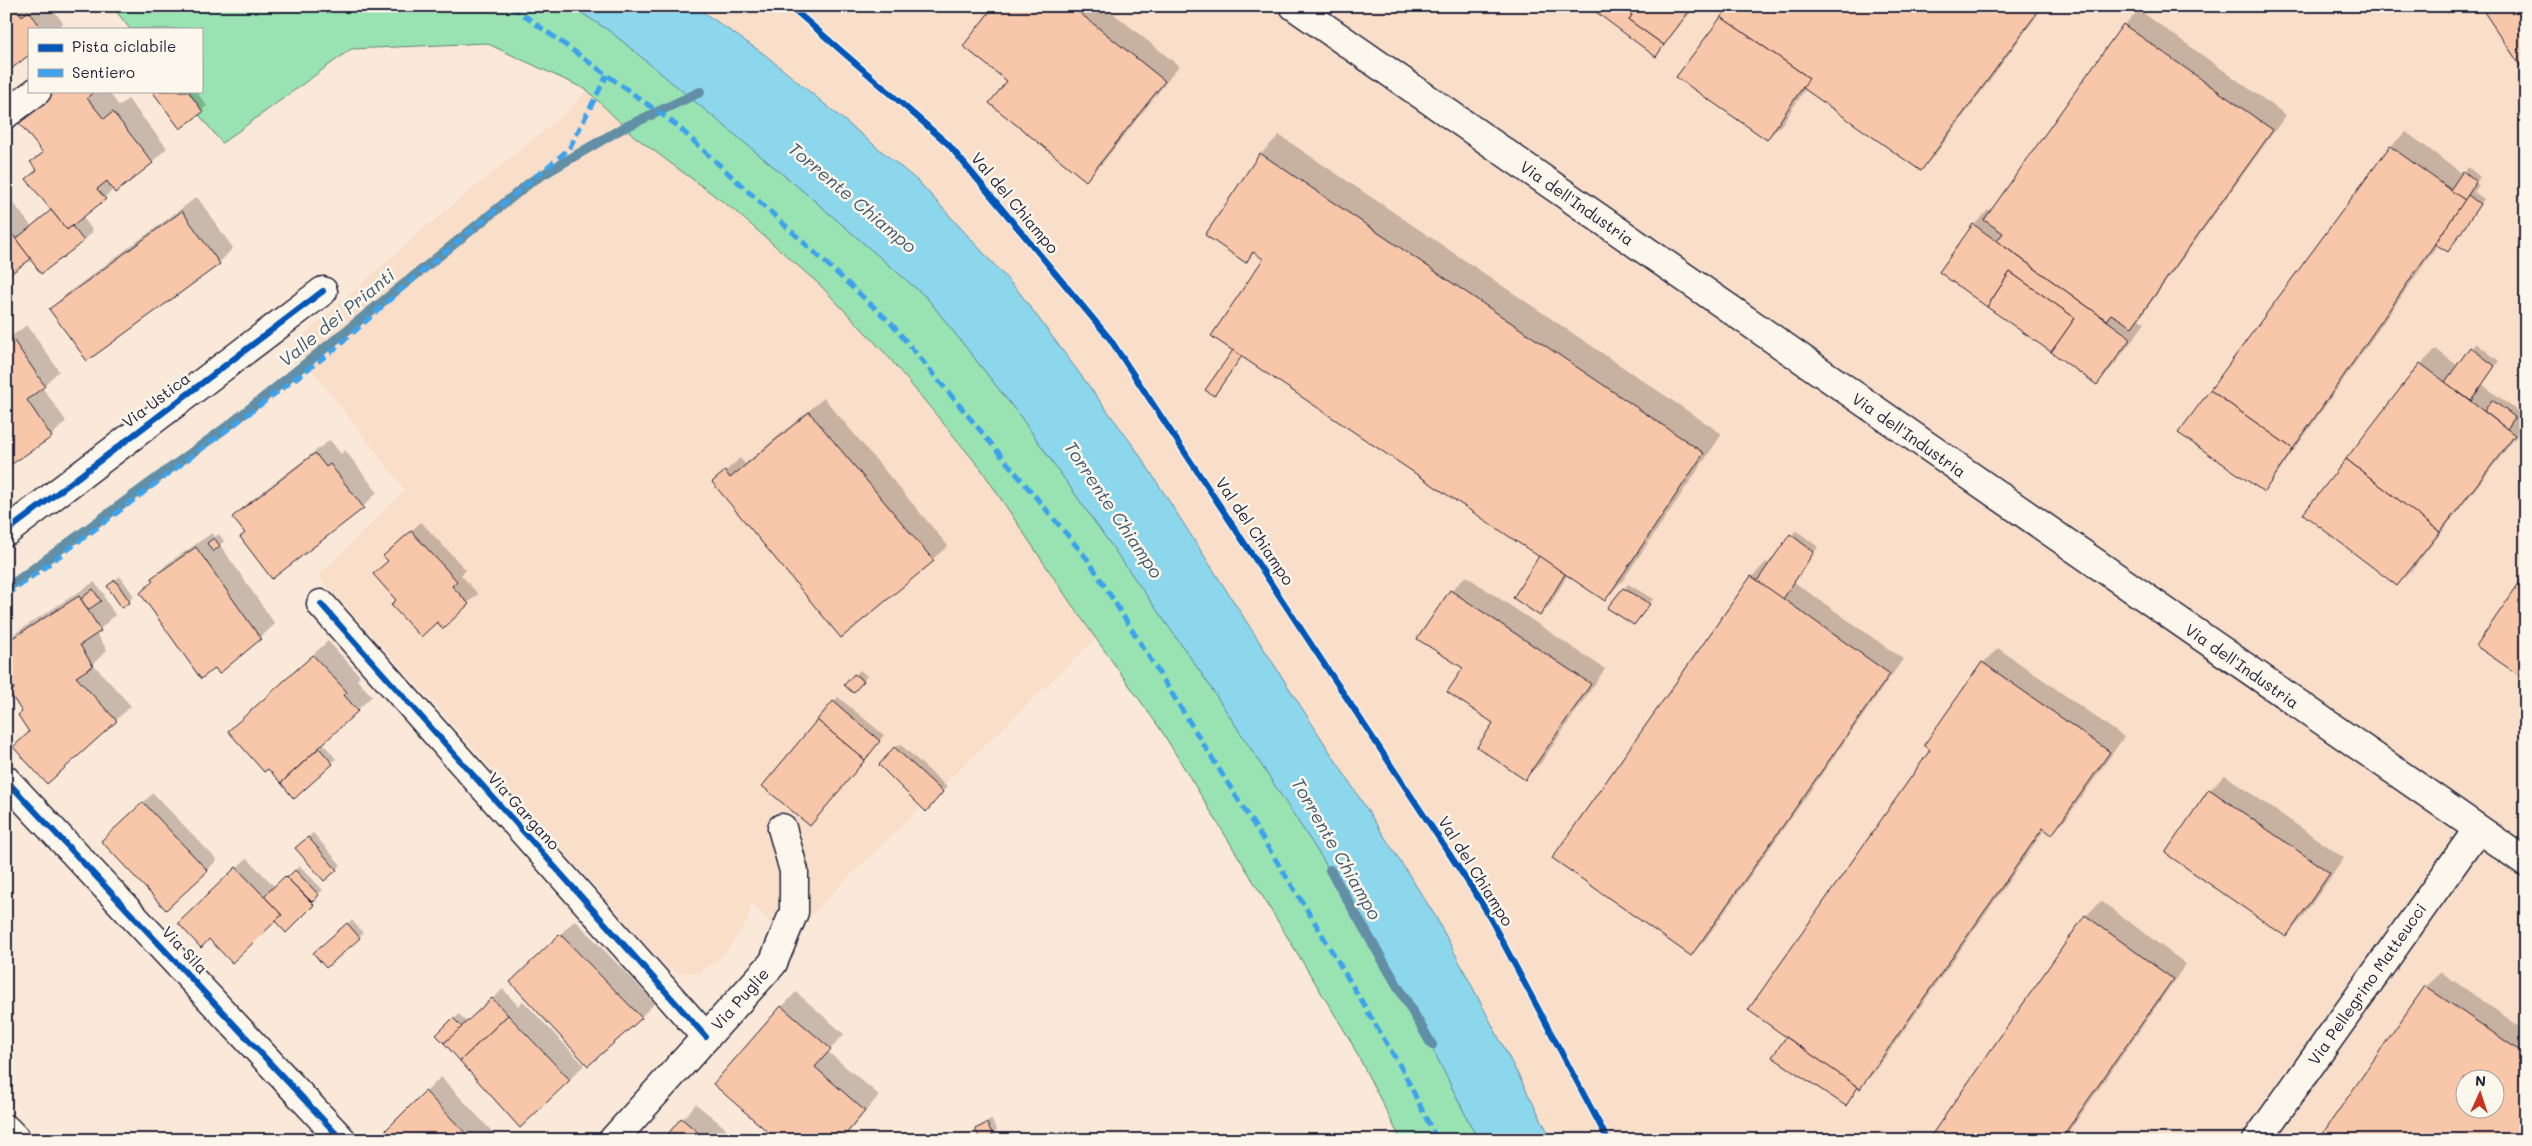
<svg xmlns="http://www.w3.org/2000/svg" width="2532" height="1146" font-family="Mali,sans-serif">
<style>
.built{fill:#f9deca;fill-rule:evenodd}
.green{fill:#99e3b2;stroke:#5e8276}
.water{fill:#8cd7ec;stroke:#628fa5}
.shadow{fill:#0003;fill-rule:evenodd}
.lines{fill:none;stroke-linecap:round;stroke-linejoin:round}
.stream{stroke:#628fa5;stroke-width:10}
.building{fill:#f8c6a8;stroke:#22223b;fill-rule:evenodd}
.minor-casing{stroke:#22223b;stroke-width:31}
.secondary-casing{stroke:#22223b;stroke-width:31}
.minor{stroke:#fbf7ec;stroke-width:28}
.secondary{stroke:#fbf7ec;stroke-width:28}
.quiet{stroke:#3ea2ec;stroke-width:5;stroke-dasharray:10 5;stroke-linecap:butt}
.cycleway-casing{stroke:#fbf7ec;stroke-width:9}
.cycleway{stroke:#0057b8;stroke-width:6}
.labels{text-anchor:middle;stroke-width:5;stroke-linejoin:round;paint-order:stroke}
.street-label{font-size:16px;fill:#22223b;stroke:#fbf7ec}
.water-label{font-size:18px;font-style:italic;fill:#425870;stroke:#fbf7ec}
</style>
<rect width="100%" height="100%" fill="#fae8d8"/>
<filter id="ink" filterUnits="userSpaceOnUse"><feTurbulence type="fractalNoise" baseFrequency=".02" numOctaves="2"/><feDisplacementMap in="SourceGraphic" scale="10" xChannelSelector="R" yChannelSelector="G"/><feConvolveMatrix kernelMatrix="1 2 1 2 8 2 1 2 1" color-interpolation-filters="sRGB"/></filter>
<g filter="url(#ink)">
<!-- built -->
<g class="built">
<path d="M694 6H2466L2483 11 2526 6V1140H1552L1436 917 918 181 764 54ZM2464 1078H2494V1108H2464Z"/>
<polygon points="587,90 634,136 734,210 820,285 886,354 981,469 1096,638 838,887 787,942 751,901 748,919 735,939 721,957 700,972 679,973 665,966 444,714 318,576 405,490 293,345 426,227 566,113"/>
</g>
<!-- green -->
<polygon class="green" points="112,6 571,6 611,32 809,196 927,298 1020,416 1202,674 1322,858 1404,991 1478,1140 1401,1140 1349,1038 1161,730 1070,602 981,469 886,354 820,285 734,210 634,136 587,90 486,43 351,49 222,143 180,91 201,91 201,29 130,29"/>
<!-- water -->
<polygon class="water" points="571,6 694,6 764,54 919,182 1019,292 1135,448 1436,917 1552,1140 1478,1140 1404,991 1322,858 1202,674 1020,416 927,298 809,196 611,32"/>
<!-- shadow -->
<g class="shadow">
<polygon points="6,6 51,6 63,23 58,29 29,29"/>
<polygon points="996,6 1104,6 1179,66 1101,165 1086,179 1008,81"/>
<polygon points="1590,6 1696,6 1655,55"/>
<polygon points="1731,6 2044,6 1935,155 1920,169 1806,88 1782,124 1767,139"/>
<polygon points="2139,10 2286,115 2139,319 2145,323 2111,369 2097,383 1974,225 1988,210 1991,212 2124,25"/>
<polygon points="41,91 108,91 119,106 128,99 167,148 152,162 116,191 114,189 82,216 93,231 84,241 31,258 6,275 6,193 31,226 52,209 28,179 37,169 32,163 44,151"/>
<polygon points="154,91 196,91 207,106 181,128"/>
<polygon points="2406,132 2463,174 2468,167 2480,177 2476,183 2479,185 2474,192 2484,199 2448,251 2438,244 2307,432 2273,480 2263,490 2212,389 2391,146"/>
<polygon points="1279,135 1722,434 1623,580 1605,599 1568,574 1550,605 1540,615 1540,556 1243,355 1214,395 1234,350 1265,258 1255,252 1246,261 1261,154"/>
<polygon points="197,197 233,248 219,263 51,309 65,295"/>
<polygon points="27,325 59,371 42,387 66,421 51,436 6,466 6,340"/>
<polygon points="2476,343 2499,361 2482,384 2526,418 2526,424 2412,570 2397,585 2305,514 2421,364 2436,349 2458,366"/>
<polygon points="824,398 948,546 841,637 714,482 740,458 745,464"/>
<polygon points="330,440 341,454 345,450 377,492 363,507 246,533 234,518 248,503"/>
<polygon points="421,522 466,570 461,575 478,594 468,603 437,621 398,600 374,574 389,560 395,546"/>
<polygon points="1796,530 1818,547 1794,582 1903,659 1705,940 1691,955 1752,577 1766,562 1770,565"/>
<polygon points="212,533 215,537 219,534 224,541 220,545 275,624 260,638 215,666 153,578 167,564"/>
<polygon points="120,576 134,596 129,601 108,586"/>
<polygon points="1466,576 1605,669 1540,764 1525,778 1465,668 1451,591"/>
<polygon points="94,582 105,595 104,597 115,615 96,633 107,650 93,664 131,706 116,720 31,732 23,711 20,685 6,693 6,639"/>
<polygon points="1628,584 1653,599 1638,619 1624,589"/>
<polygon points="328,641 360,676 357,680 372,696 323,743 336,759 295,798 282,782 245,717"/>
<polygon points="1998,648 2124,737 2066,819 2052,833 2045,829 1874,1073 1859,1087 1845,1105 1787,1038 1932,750 1925,745 1983,663"/>
<polygon points="860,670 867,676 858,687 846,685"/>
<polygon points="838,697 884,735 819,814 834,702"/>
<polygon points="900,744 947,787 930,805 895,748"/>
<polygon points="2225,775 2344,858 2300,921 2286,936 2210,790"/>
<polygon points="153,793 217,860 207,870 113,832"/>
<polygon points="313,833 341,865 336,869 301,843"/>
<polygon points="247,858 275,887 300,866 323,890 315,897 318,899 286,931 275,920 189,913"/>
<polygon points="2101,901 2186,964 2063,1140 1930,1140 2086,916"/>
<polygon points="352,920 363,933 359,937 319,948"/>
<polygon points="575,920 655,1003 641,1017 511,982"/>
<path d="M2441 972 2526 1031V1133L2521 1140H2320L2426 986ZM2464 1078H2494V1108H2464Z"/>
<polygon points="503,989 518,1006 523,1001 584,1065 569,1080 438,1035 459,1014 467,1023"/>
<polygon points="796,992 844,1034 828,1052 879,1095 842,1140 779,1140 782,1007"/>
<polygon points="441,1077 500,1140 379,1140 378,1139"/>
<polygon points="696,1104 740,1140 664,1140"/>
<polygon points="991,1119 997,1130 992,1134 976,1129"/>
</g>
<g class="lines">
<!-- stream -->
<g class="stream">
<polyline points="6,589 232,423 532,181 621,129 700,92"/>
<polyline points="1330,870 1432,1045"/>
</g>
</g>
<!-- building -->
<g class="building">
<polygon points="6,6 15,6 22,16 29,11 42,29 29,29 29,55 6,73"/>
<polygon points="994,6 1071,6 1165,81 1086,181 989,103 1007,81 963,46"/>
<polygon points="1588,6 1619,6 1632,15 1629,20 1664,45 1656,57"/>
<polygon points="1619,6 1693,6 1664,45 1629,20 1632,15"/>
<polygon points="1729,6 2042,6 1921,171 1803,88 1809,78 1721,17"/>
<polygon points="2480,6 2526,6 2526,74"/>
<polygon points="1721,17 1809,78 1767,140 1676,77"/>
<polygon points="2123,24 2273,130 2132,327 2111,314 2106,320 1997,241 2003,233 1984,220"/>
<polygon points="43,91 94,91 87,98 104,119 113,112 153,163 115,193 107,181 97,189 106,199 67,230 26,179 37,170 30,162 43,153 13,115"/>
<polygon points="152,91 188,91 203,112 180,129"/>
<polygon points="2390,146 2465,200 2293,449 2210,390"/>
<polygon points="1260,153 1704,453 1605,601 1211,336 1263,259 1253,252 1246,263 1205,235"/>
<polygon points="2463,171 2476,182 2465,200 2450,190"/>
<polygon points="2468,195 2480,204 2448,252 2435,244"/>
<polygon points="51,210 67,230 72,226 84,241 41,274 16,239"/>
<polygon points="182,211 220,264 87,361 49,309"/>
<polygon points="1973,224 2131,338 2097,385 2051,352 2075,318 2010,272 1987,307 1939,272"/>
<polygon points="6,226 31,259 6,277"/>
<polygon points="2010,272 2075,318 2051,352 1987,307"/>
<polygon points="12,338 45,386 27,400 52,437 6,468 6,343"/>
<polygon points="2470,347 2495,366 2471,401 2445,382"/>
<polygon points="1233,350 1242,356 1214,396 1205,390"/>
<polygon points="2420,363 2515,435 2440,532 2346,459"/>
<polygon points="2210,390 2293,449 2264,492 2178,433"/>
<polygon points="2492,400 2515,417 2507,429 2484,411"/>
<polygon points="809,412 934,561 841,638 712,482 725,471 730,478"/>
<polygon points="315,453 326,467 330,464 364,508 272,579 240,537 245,533 232,517"/>
<polygon points="2346,459 2440,532 2397,586 2303,514"/>
<polygon points="411,531 457,581 452,586 469,604 443,629 437,622 421,637 391,605 396,600 373,574 388,561 383,556"/>
<polygon points="1790,534 1814,552 1783,599 1757,581"/>
<polygon points="214,538 220,546 213,552 207,543"/>
<polygon points="196,547 261,639 219,674 215,668 201,679 140,593 153,581 151,578"/>
<polygon points="1539,556 1565,574 1540,616 1513,598"/>
<polygon points="2526,573 2526,680 2476,646"/>
<polygon points="1751,576 1890,674 1691,956 1552,858"/>
<polygon points="115,580 130,602 122,608 107,586"/>
<polygon points="1623,588 1650,604 1634,625 1607,608"/>
<polygon points="93,589 101,601 88,610 81,599"/>
<polygon points="1450,590 1591,684 1525,780 1477,747 1493,723 1447,692 1463,668 1417,639"/>
<polygon points="79,596 101,631 80,645 93,666 76,677 117,721 47,784 13,747 29,732 18,715 22,712 10,693 14,689 6,675 6,642"/>
<polygon points="313,655 347,692 344,695 358,711 281,783 268,769 264,772 228,731"/>
<polygon points="1982,662 2110,752 2052,835 2043,828 1860,1089 1748,1010 1930,750 1924,745"/>
<polygon points="854,674 864,681 853,693 844,685"/>
<polygon points="6,675 14,689 6,696"/>
<polygon points="833,701 880,741 865,760 817,720"/>
<polygon points="817,720 865,760 810,826 762,786"/>
<polygon points="894,747 943,792 926,812 879,765"/>
<polygon points="319,748 333,764 294,799 281,783"/>
<polygon points="2209,789 2330,873 2286,937 2165,853"/>
<polygon points="143,802 208,871 166,910 101,841"/>
<polygon points="308,837 337,870 324,881 295,848"/>
<polygon points="236,867 282,915 232,963 209,939 201,948 178,923"/>
<polygon points="295,870 319,895 312,902 287,878"/>
<polygon points="285,876 314,905 286,933 275,921 282,915 264,896"/>
<polygon points="2085,915 2173,979 2060,1140 1928,1140"/>
<polygon points="347,923 360,938 326,968 313,953"/>
<polygon points="560,934 642,1018 588,1066 510,982"/>
<path d="M2425 986 2526 1055V1129L2518 1140H2318ZM2464 1078H2494V1108H2464Z"/>
<polygon points="492,998 508,1015 460,1061 444,1043"/>
<polygon points="781,1006 831,1049 815,1067 865,1111 841,1140 777,1140 713,1084"/>
<polygon points="508,1015 570,1080 520,1128 460,1061"/>
<polygon points="453,1018 462,1027 444,1043 436,1035"/>
<polygon points="1786,1037 1858,1087 1846,1106 1772,1057"/>
<polygon points="425,1091 472,1140 378,1140 377,1139"/>
<polygon points="681,1118 707,1140 663,1140"/>
<polygon points="987,1123 993,1135 981,1140 975,1129"/>
</g>
<g class="lines">
<!-- minor casing -->
<g class="minor-casing">
<g id="minor">
<polyline points="6,114 37,91"/>
<polyline points="6,532 323,291"/>
<polyline points="321,604 706,1037"/>
<polyline points="6,780 342,1140"/>
<polyline points="613,1140 773,963 794,912 794,871 782,828"/>
<polyline points="2257,1140 2478,829"/>
</g>
</g>
<!-- secondary casing -->
<g class="secondary-casing">
<g id="secondary">
<polyline points="1294,6 2526,862"/>
<polyline points="6,1129 17,1140"/>
</g>
</g>
<!-- minor -->
<use href="#minor" class="minor"/>
<!-- secondary -->
<use href="#secondary" class="secondary"/>
<!-- quiet -->
<g class="quiet">
<polyline points="511,6 675,124 890,322 1089,561 1314,921 1403,1071 1437,1140"/>
<polyline points="6,596 336,348 407,284 569,149 607,75"/>
</g>
<!-- cycleway casing -->
<g class="cycleway-casing">
<g id="cycleway">
<polyline points="790,6 948,144 1110,339 1483,905 1608,1140"/>
<polyline points="6,532 323,291"/>
<polyline points="321,604 706,1037"/>
<polyline points="6,780 342,1140"/>
</g>
</g>
<!-- cycleway -->
<use href="#cycleway" class="cycleway"/>
</g>
</g>
<g class="labels">
<!-- street labels -->
<g class="street-label">
<text transform="translate(1015 203) rotate(50)" y="6">Val del Chiampo</text>
<text transform="translate(1577 203) rotate(35)" y="6">Via dell'Industria</text>
<text transform="translate(156 400) rotate(-37)" y="6">Via Ustica</text>
<text transform="translate(1909 435) rotate(35)" y="6">Via dell'Industria</text>
<text transform="translate(1255 531) rotate(56)" y="6">Val del Chiampo</text>
<text transform="translate(2242 666) rotate(35)" y="6">Via dell'Industria</text>
<text transform="translate(524 811) rotate(48)" y="6">Via Gargano</text>
<text transform="translate(1476 871) rotate(58)" y="6">Val del Chiampo</text>
<text transform="translate(185 950) rotate(47)" y="6">Via Sila</text>
<text transform="translate(2367 984) rotate(-55)" y="6">Via Pellegrino Matteucci</text>
<text transform="translate(740 999) rotate(-48)" y="6">Via Puglie</text>
</g>
<!-- water labels -->
<g class="water-label">
<text transform="translate(852 198) rotate(40)" y="6">Torrente Chiampo</text>
<text transform="translate(337 318) rotate(-39)" y="6">Valle dei Prianti</text>
<text transform="translate(1113 510) rotate(56)" y="6">Torrente Chiampo</text>
<text transform="translate(1336 849) rotate(60)" y="6">Torrente Chiampo</text>
</g>
</g>
<!-- margin -->
<rect width="2532" height="1146" fill="none" stroke="#fbf7ec" stroke-width="25"/>
<rect x="12" y="12" width="2507" height="1121" fill="none" stroke="#22223b" stroke-width="2" filter="url(#ink)"/>
<!-- legend -->
<rect x="28" y="28" width="175" height="65" fill="#fbf7ec" stroke="#a4a2a5"/>
<rect x="38" y="44" width="25" height="8" fill="#0057b8" stroke="#a4a2a5"/>
<text x="72" y="52" font-size="15" fill="#22223b">Pista ciclabile</text>
<rect x="38" y="69" width="25" height="8" fill="#3ea2ec" stroke="#a4a2a5"/>
<text x="72" y="78" font-size="15" fill="#22223b">Sentiero</text>
<!-- north arrow -->
<g transform="translate(2480 1094) rotate(3)"><circle r="24" fill="#fbf7ec" stroke="#a4a2a5"/>
<path d="M0-4L9 19L0 12L-9 19Z" fill="#c8321e"/>
<text y="-8" font-size="14" font-weight="bold" text-anchor="middle" fill="#22223b">N</text>
</g>
</svg>
